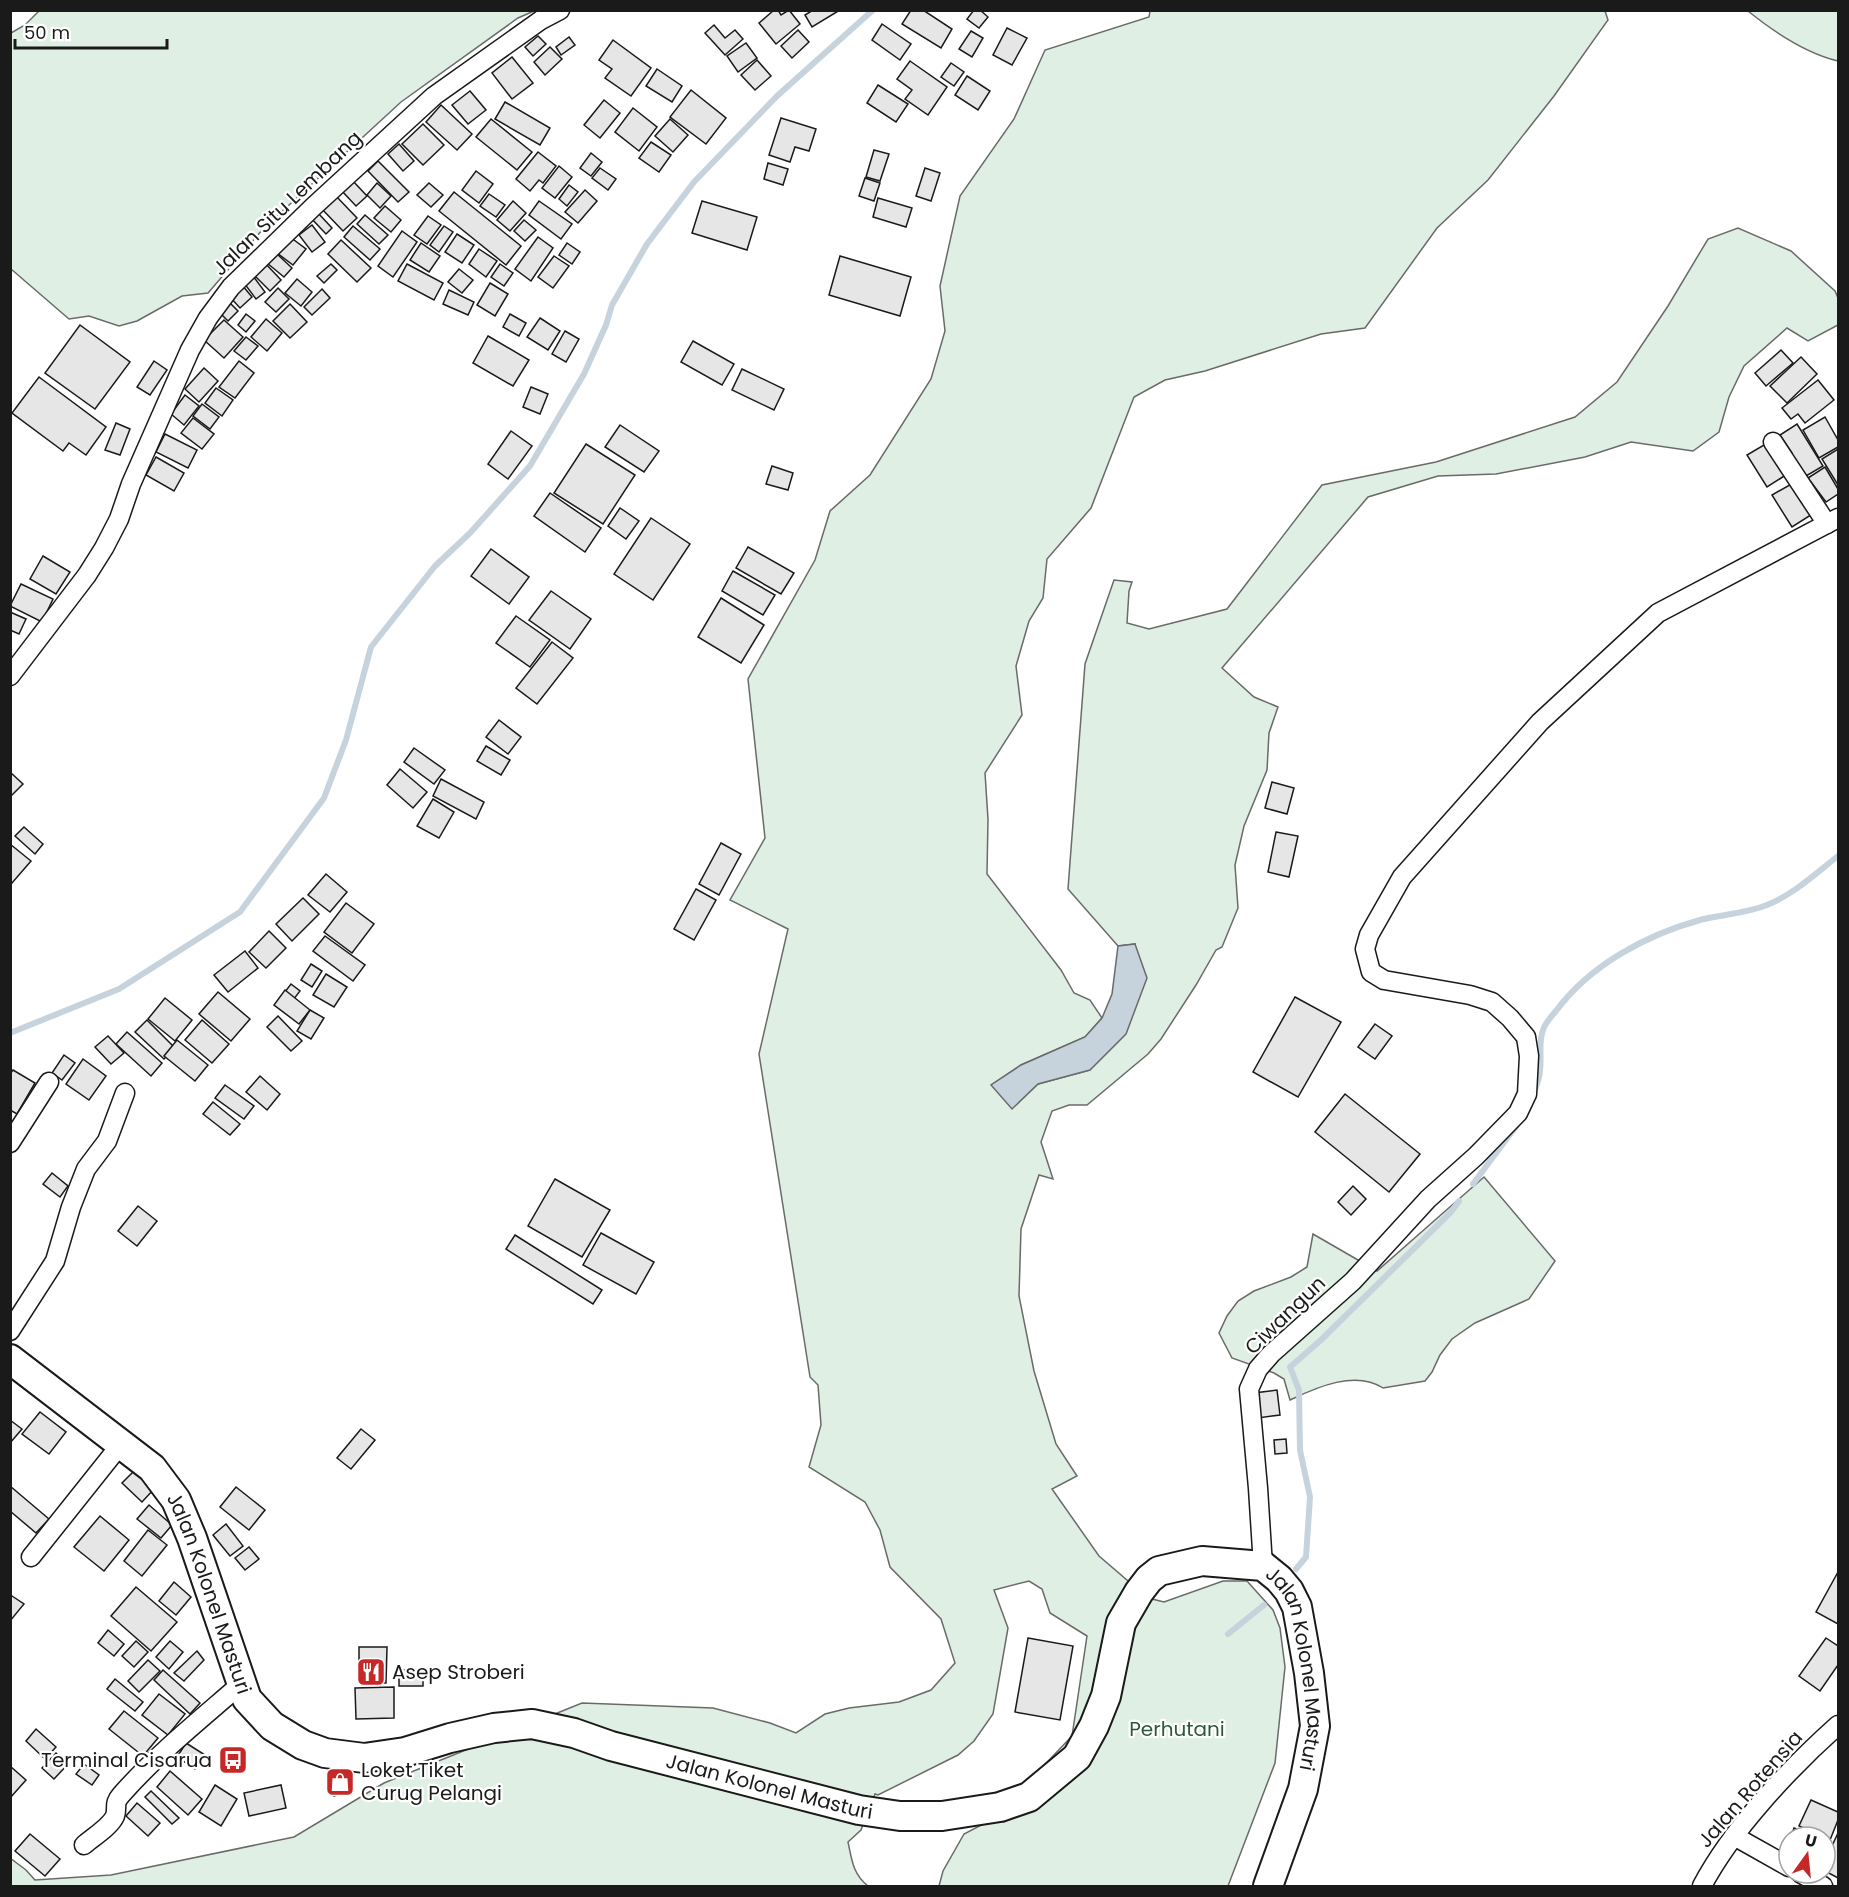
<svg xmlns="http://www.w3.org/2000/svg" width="1849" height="1897" font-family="Poppins,sans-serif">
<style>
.green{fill:#e0efe3;stroke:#6a6a6a;stroke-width:1.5}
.water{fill:#c6d2dc;stroke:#6a6a6a;stroke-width:1.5}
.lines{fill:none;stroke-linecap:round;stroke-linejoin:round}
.stream{stroke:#c6d2dc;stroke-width:6}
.building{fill:#e6e6e6;stroke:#1a1a1a;stroke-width:1.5}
.street-casing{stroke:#1a1a1a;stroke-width:21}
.primary-casing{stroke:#1a1a1a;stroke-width:32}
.street{stroke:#fff;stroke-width:18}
.primary{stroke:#fff;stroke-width:28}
.labels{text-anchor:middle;stroke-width:4.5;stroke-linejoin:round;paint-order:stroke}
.street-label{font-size:20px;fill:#1a1a1a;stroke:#fff}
.poi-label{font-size:20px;fill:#1a1a1a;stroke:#fff;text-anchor:start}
.park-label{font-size:20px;fill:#2b5a34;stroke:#fff}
</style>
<rect width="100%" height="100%" fill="#fff"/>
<!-- green -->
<g class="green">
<polygon points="39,11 39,10 534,11 518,18 401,102 263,229 208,293 182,296 137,321 119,326 89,316 69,319 11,269 11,33 25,25"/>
<path d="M1150 11H1605L1608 20 1554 96 1488 180 1437 228 1365 328 1321 334 1205 371 1165 380 1134 397 1091 508 1047 559 1043 598 1029 621 1016 666 1022 715 985 773 988 819 987 874 1061 970 1074 993 1090 1000 1102 1018 1085 1037 1021 1065 992 1085 1012 1108 1038 1084 1090 1070 1135 944 1118 946 1068 889 1085 664 1114 580 1132 582 1129 591 1127 623 1149 629 1227 609 1322 485 1436 462 1575 417 1617 382 1668 306 1708 239 1738 228 1791 251 1835 291 1838 298V325L1808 341 1787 328 1744 366 1729 397 1719 432 1693 451 1631 442 1585 457 1496 474 1438 476 1368 497 1222 668 1254 697 1278 707 1269 733 1267 770 1244 826 1235 865 1238 908 1222 947 1216 950 1196 985 1161 1039 1148 1054 1087 1105H1069L1052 1111 1041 1142 1053 1179 1039 1175 1021 1229 1019 1296 1034 1371 1056 1444 1077 1476 1052 1489 1099 1556 1148 1598 1164 1602 1223 1581H1247L1273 1610 1280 1628 1285 1667 1275 1763 1228 1886H939L943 1871 964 1834 993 1819 1072 1736 1087 1636 1050 1613 1042 1589 1029 1581 994 1590 1008 1628 993 1714 974 1741 958 1755 878 1795 875 1794 861 1830 848 1842C852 1861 853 1874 868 1886H11L10 1858 26 1870 35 1880 111 1875 294 1837 384 1783 582 1703 713 1708 770 1723 796 1733 825 1714 849 1708 899 1702 931 1690 955 1663 941 1619 890 1567 880 1530 865 1502 809 1467 821 1425 818 1385 810 1377 759 1054 788 929 730 900 765 838 748 679 815 560 830 511 870 475 931 379 945 331 940 286 960 196 1014 119 1045 50 1149 17Z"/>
<path d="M1748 11H1838V61C1805 53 1774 32 1748 11Z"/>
<path d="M1484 1177 1555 1261 1529 1299 1475 1323 1452 1339 1440 1355 1432 1372 1425 1381 1383 1388C1356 1370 1317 1387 1290 1400L1284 1379 1274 1373 1232 1358 1219 1333 1227 1316 1238 1301 1254 1291 1291 1277 1307 1267 1313 1234 1377 1271Z"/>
</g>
<!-- water -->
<polygon class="water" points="1135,944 1147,978 1126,1034 1090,1070 1038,1084 1012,1109 991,1085 1021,1065 1085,1037 1102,1018 1112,994 1118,946"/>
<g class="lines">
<!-- stream -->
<g class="stream">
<polyline points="10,1033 119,989 240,912 324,798 346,740 371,647 435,566 470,533 530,466 584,374 606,325 612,305 647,244 694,182 777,96 873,10"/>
<path d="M1534 1092C1537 1085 1540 1078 1540 1070 1542 1057 1538 1043 1543 1030 1545 1023 1551 1017 1556 1011 1590 965 1646 935 1700 920 1722 914 1745 914 1767 905 1794 894 1815 874 1838 856"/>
<polyline points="1473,1184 1517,1125"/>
<polyline points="1296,1569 1306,1557 1310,1497 1300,1450 1299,1390 1290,1367 1321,1340 1451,1212 1459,1201"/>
<polyline points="1228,1634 1264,1605"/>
</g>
</g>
<!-- building -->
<g class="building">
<polygon points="774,10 778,10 781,15 789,10 800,24 776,44 759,23"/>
<polygon points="813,10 840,10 812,27 805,15"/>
<polygon points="911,10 923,10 952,29 941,48 902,24"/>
<polygon points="974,10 980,10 988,17 979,28 967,19"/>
<polygon points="882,24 911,44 900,60 872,40"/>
<polygon points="714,25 725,38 735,30 743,39 725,55 705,33"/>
<polygon points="1007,28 1027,38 1012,65 993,55"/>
<polygon points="798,30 809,42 792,58 781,46"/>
<polygon points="971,31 983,38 972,57 959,49"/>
<polygon points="538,36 546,44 533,56 525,47"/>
<polygon points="569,37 575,45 561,55 556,47"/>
<polygon points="613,40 651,68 631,96 605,78 612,69 599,60"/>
<polygon points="746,43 757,58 738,72 727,56"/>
<polygon points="550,47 562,59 545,75 534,62"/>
<polygon points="512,57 533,83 512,99 492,73"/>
<polygon points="757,60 771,76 755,90 741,75"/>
<polygon points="910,61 947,87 928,115 905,99 912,90 897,79"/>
<polygon points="951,63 964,72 954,86 941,77"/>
<polygon points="657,69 682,86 672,102 646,86"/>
<polygon points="967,76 990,91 978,110 955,95"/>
<polygon points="878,85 908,104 896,122 867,103"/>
<polygon points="691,90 726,118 706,144 670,117"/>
<polygon points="470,91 486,110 468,124 452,105"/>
<polygon points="604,100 620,113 600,138 584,125"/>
<polygon points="505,102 550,128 540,145 495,119"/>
<polygon points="441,105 472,134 457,150 426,122"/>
<polygon points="633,108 657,127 639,151 615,132"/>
<polygon points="781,118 816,129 809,151 795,147 790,162 769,155"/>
<polygon points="491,119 532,152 517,170 476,137"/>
<polygon points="670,119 688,135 673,152 655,136"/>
<polygon points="423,124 444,145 423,165 402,144"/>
<polygon points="651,142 671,155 659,172 639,158"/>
<polygon points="399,144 414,161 403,171 388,154"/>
<polygon points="874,150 889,154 880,181 866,177"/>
<polygon points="538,152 556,166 543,183 539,180 530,191 516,179"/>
<polygon points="591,153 602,162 591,176 580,168"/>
<polygon points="378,161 409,192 398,202 368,171"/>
<polygon points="768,163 788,169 783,185 764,179"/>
<polygon points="559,166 572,177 555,198 542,188"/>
<polygon points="600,168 616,179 608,190 592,178"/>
<polygon points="925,168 940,173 931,201 916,196"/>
<polygon points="476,171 493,184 479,203 462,190"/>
<polygon points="865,178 880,183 874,201 859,196"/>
<polygon points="352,180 367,196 356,206 341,190"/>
<polygon points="377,183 391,196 380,208 367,195"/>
<polygon points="429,183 443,195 431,207 417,195"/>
<polygon points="569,185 578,192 567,206 559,199"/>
<polygon points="585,190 597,201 578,223 565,212"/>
<polygon points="454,192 521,246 506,265 439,211"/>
<polygon points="489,194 505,205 496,217 480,206"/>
<polygon points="335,195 357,218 343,231 321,208"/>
<polygon points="878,198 912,208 906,227 873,217"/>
<polygon points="513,201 526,213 510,231 497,220"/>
<polygon points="539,201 572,224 561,239 529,215"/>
<polygon points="702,201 757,217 747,250 692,233"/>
<polygon points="385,206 401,220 391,232 374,218"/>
<polygon points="318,213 332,228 326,234 311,218"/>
<polygon points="365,215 388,235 379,244 357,224"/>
<polygon points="428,216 441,225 427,244 414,235"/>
<polygon points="524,220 536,230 525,241 514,231"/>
<polygon points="312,225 325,242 312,252 299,235"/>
<polygon points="353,226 380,249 370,260 344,237"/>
<polygon points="444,226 453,232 439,252 430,245"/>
<polygon points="402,231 417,242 393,277 378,266"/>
<polygon points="457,234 474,245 462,263 445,252"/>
<polygon points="290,237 306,249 293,265 277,253"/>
<polygon points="538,237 553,248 531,281 515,269"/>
<polygon points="341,240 371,268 357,282 328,254"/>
<polygon points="421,243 440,256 429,272 410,260"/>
<polygon points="567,243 580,252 572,264 559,255"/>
<polygon points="479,249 497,261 486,277 469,264"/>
<polygon points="276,253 292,268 284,277 267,263"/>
<polygon points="554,256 569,266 553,288 538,277"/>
<polygon points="840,256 911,277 900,316 829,295"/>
<polygon points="265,263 281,280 270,291 253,274"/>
<polygon points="331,264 337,270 324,283 317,276"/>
<polygon points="407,264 443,283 434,300 398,281"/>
<polygon points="500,264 513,273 504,286 491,277"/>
<polygon points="459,269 473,280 462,293 448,282"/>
<polygon points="253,276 265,292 256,299 244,283"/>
<polygon points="297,279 312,292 301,306 285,293"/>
<polygon points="490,283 508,294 495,316 477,305"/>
<polygon points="242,285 252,297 240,308 230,297"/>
<polygon points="278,288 289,299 276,312 265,302"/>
<polygon points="322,289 330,298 312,315 304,307"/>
<polygon points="449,290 474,302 468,315 443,304"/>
<polygon points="228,301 238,311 228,321 218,311"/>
<polygon points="290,304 307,322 290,338 273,321"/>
<polygon points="246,314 255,321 246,332 238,325"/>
<polygon points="510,314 526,323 519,336 503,327"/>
<polygon points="540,318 560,331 548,350 527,337"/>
<polygon points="266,319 282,333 267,351 251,337"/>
<polygon points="224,320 243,337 224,358 204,340"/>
<polygon points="80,325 130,362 95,409 45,373"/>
<polygon points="565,331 579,339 566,362 552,354"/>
<polygon points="488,336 529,360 513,386 473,363"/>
<polygon points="246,337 258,346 246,360 234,351"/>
<polygon points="693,341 734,364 722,385 681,362"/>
<polygon points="1781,350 1793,363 1766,386 1755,373"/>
<polygon points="1801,357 1817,374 1787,403 1770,386"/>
<polygon points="154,361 167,370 150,395 137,387"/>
<polygon points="239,361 254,373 235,398 219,387"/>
<polygon points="204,368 218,381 199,402 185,389"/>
<polygon points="742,369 784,389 774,410 732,390"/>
<polygon points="39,377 106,427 86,455 69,443 63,451 12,413"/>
<polygon points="1818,380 1834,400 1805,423 1798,414 1791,419 1782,408"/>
<polygon points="531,387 548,394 540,414 523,407"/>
<polygon points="216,388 233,400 222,416 205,403"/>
<polygon points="185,395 199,406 184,425 171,414"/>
<polygon points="202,404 219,417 210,429 193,416"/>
<polygon points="1825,417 1838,440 1838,447 1819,458 1803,430"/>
<polygon points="193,418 214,434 202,449 181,433"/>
<polygon points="116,423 130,429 120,455 105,450"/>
<polygon points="1797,424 1823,466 1801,479 1787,456 1792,453 1780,435"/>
<polygon points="620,425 659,451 644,472 605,447"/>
<polygon points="511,431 532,446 508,479 488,464"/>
<polygon points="165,434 197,450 188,468 156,452"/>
<polygon points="1769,442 1789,473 1767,487 1747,455"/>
<polygon points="586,444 635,475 603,524 554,493"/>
<polygon points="1838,449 1838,485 1822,459"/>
<polygon points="156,457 184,473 174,491 146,475"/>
<polygon points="772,466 793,473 788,490 766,484"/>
<polygon points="1825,467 1838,489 1838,494 1826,502 1808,478"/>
<polygon points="1795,482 1814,513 1792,527 1772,495"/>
<polygon points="550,493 601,528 585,552 534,516"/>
<polygon points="620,508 639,521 626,539 608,526"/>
<polygon points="651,518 690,544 653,600 614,574"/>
<polygon points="748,547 794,573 781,594 736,568"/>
<polygon points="491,549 529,577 509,604 471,576"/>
<polygon points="43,556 70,572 56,594 30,579"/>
<polygon points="733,571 775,595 763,615 722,591"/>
<polygon points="21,584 53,599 42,622 10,606"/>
<polygon points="551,591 591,619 570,649 529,620"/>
<polygon points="721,598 764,625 741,663 698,637"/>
<polygon points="10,612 26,619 19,634 10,630"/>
<polygon points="516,616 550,640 530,667 496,643"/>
<polygon points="552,642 573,658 537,704 516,688"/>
<polygon points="499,720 521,737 508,754 486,737"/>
<polygon points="486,746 510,760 501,775 477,761"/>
<polygon points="414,748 445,770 434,784 404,762"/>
<polygon points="400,769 427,792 413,808 387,785"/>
<polygon points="10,772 23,784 10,797"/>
<polygon points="441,779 484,802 476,819 433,796"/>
<polygon points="1272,782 1294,788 1287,814 1265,808"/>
<polygon points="433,799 454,812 439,838 417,826"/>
<polygon points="24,827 43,844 35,854 15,836"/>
<polygon points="1276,832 1298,836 1289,877 1268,872"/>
<polygon points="721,843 741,854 719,895 699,884"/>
<polygon points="10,844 31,861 12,883 10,881"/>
<polygon points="326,874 347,892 330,912 308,895"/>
<polygon points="696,889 716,900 694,940 674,929"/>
<polygon points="303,898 319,914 292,941 276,924"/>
<polygon points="346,903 374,924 352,953 324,932"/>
<polygon points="269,931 286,948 266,968 249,952"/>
<polygon points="325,936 365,965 353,981 313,951"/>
<polygon points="245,951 258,968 228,992 214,975"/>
<polygon points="311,964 322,971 312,987 301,980"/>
<polygon points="326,974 347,987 334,1007 313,995"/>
<polygon points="291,984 300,991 287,1008 278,1001"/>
<polygon points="285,990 310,1010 299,1024 274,1005"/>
<polygon points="218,992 250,1019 231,1041 199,1014"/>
<polygon points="1295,997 1341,1022 1298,1097 1253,1072"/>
<polygon points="165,998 192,1020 175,1041 148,1019"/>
<polygon points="310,1010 324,1018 311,1039 297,1031"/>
<polygon points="278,1016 302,1041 291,1051 267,1027"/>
<polygon points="147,1020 175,1048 164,1059 135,1032"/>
<polygon points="202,1020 229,1044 212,1063 185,1040"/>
<polygon points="1375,1024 1392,1036 1375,1059 1358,1047"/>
<polygon points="127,1032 162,1063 151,1076 116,1044"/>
<polygon points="108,1036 124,1053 111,1064 95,1047"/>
<polygon points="177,1040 208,1065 195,1081 164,1056"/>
<polygon points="64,1055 75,1063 62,1080 52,1073"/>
<polygon points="83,1059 106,1076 89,1100 66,1084"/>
<polygon points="13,1070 35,1083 17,1114 10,1110 10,1074"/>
<polygon points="260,1076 280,1094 267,1110 246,1092"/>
<polygon points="225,1085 254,1106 244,1119 215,1098"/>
<polygon points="1345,1094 1420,1154 1389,1192 1315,1132"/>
<polygon points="213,1102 240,1124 230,1135 203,1114"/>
<polygon points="52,1173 68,1186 60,1197 43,1184"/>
<polygon points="555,1179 610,1210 582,1257 528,1226"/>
<polygon points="1353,1186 1366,1199 1351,1215 1338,1202"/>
<polygon points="138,1206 157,1221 137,1246 118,1231"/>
<polygon points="601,1233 654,1262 636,1294 583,1265"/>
<polygon points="515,1235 602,1290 593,1304 506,1249"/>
<polygon points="1277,1390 1280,1415 1258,1418 1254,1393"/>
<polygon points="40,1412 66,1432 49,1454 22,1434"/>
<polygon points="10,1420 22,1429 10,1443"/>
<polygon points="361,1429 375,1440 351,1469 337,1458"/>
<polygon points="1286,1439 1287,1453 1275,1454 1274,1440"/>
<polygon points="135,1470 154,1489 142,1502 122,1483"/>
<polygon points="10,1486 49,1519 36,1533 10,1511"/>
<polygon points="236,1487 265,1510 249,1530 220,1507"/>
<polygon points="149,1505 172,1525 161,1538 137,1519"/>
<polygon points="100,1516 129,1540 104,1571 74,1547"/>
<polygon points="226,1524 243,1546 230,1556 213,1535"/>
<polygon points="148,1530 167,1545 142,1576 124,1561"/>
<polygon points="249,1547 259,1559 245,1570 235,1558"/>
<polygon points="1838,1572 1838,1624 1816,1612"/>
<polygon points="174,1582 191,1597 176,1615 159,1601"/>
<polygon points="136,1587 177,1622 151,1651 111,1616"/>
<polygon points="12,1596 24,1604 10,1621 10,1598"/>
<polygon points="108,1630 124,1644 114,1656 98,1643"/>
<polygon points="1028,1638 1073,1646 1060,1720 1015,1712"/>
<polygon points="1826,1638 1838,1646 1838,1665 1820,1691 1799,1676"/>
<polygon points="136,1641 148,1652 134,1667 122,1656"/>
<polygon points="170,1641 183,1652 169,1669 156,1657"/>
<polygon points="359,1647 387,1647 386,1683 359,1682"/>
<polygon points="197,1651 204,1660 184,1681 174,1673"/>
<polygon points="148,1660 160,1671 139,1692 128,1681"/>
<polygon points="163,1670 200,1703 190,1714 154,1680"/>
<rect x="399" y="1670" width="24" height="16"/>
<polygon points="115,1679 143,1702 135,1711 107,1689"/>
<polygon points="394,1687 394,1718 356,1719 355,1688"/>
<polygon points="159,1694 185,1714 168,1735 142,1715"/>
<polygon points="124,1711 158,1738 143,1756 109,1729"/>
<polygon points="36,1729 56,1747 45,1759 26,1741"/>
<polygon points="186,1743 205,1755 195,1769 177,1757"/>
<polygon points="56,1753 68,1764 54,1779 42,1768"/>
<polygon points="84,1764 99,1775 92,1785 76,1774"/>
<polygon points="10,1766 26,1780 10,1798"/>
<polygon points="346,1768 352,1791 334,1796 328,1773"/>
<polygon points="170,1771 202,1799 188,1815 157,1787"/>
<polygon points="215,1785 237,1799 221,1826 199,1812"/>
<polygon points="281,1785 286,1808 249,1816 244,1793"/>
<polygon points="151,1791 179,1818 172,1824 145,1797"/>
<polygon points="1811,1800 1838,1812 1838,1820 1830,1840 1799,1826"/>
<polygon points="137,1803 160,1823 148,1836 126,1816"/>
<polygon points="1794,1828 1817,1837 1791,1837"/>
<polygon points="1838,1833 1838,1878 1825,1871 1825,1861"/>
<polygon points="30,1834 60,1859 45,1876 15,1851"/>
</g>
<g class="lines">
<!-- street casing -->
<g class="street-casing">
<g id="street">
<polyline points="1773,442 1827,524"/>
<polyline points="10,676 87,575 104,548 119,519 131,484 190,350 208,318 231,287 313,207 434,96 541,20 560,10"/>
<polyline points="10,1143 49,1082"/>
<polyline points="10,1331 55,1261 71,1207 86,1169 107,1141 125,1093"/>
<polyline points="31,1557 121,1444"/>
<polyline points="1263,1566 1258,1488 1249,1389 1258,1369 1271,1354 1353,1281 1428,1199 1476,1156 1518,1113 1527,1094 1529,1056 1526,1037 1510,1018 1492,1002 1470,995 1384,980 1371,972 1365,949 1369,935 1402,877 1540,722 1658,613 1838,518"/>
<polyline points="1734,1836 1789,1867"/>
<path d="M84 1845C93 1837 110 1827 115 1816 118 1807 113 1804 121 1795 157 1754 201 1719 241 1684"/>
<polyline points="1800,1873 1823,1886"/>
<path d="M1702 1886C1732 1829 1790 1768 1838 1725"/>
</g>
</g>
<!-- primary casing -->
<g class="primary-casing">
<g id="primary">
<path id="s1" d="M10 1359 152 1468 176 1500 192 1538 247 1699 272 1726 303 1745 325 1753 364 1758 405 1752 450 1738 494 1728 532 1724 574 1733 611 1746 859 1810 900 1816H942L1000 1807 1029 1797 1077 1757 1094 1726 1106 1696 1121 1623 1139 1592 1149 1579 1159 1571 1202 1561 1263 1566 1279 1579 1289 1591 1297 1607 1309 1673 1315 1726 1303 1789 1268 1886"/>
</g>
</g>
<!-- street -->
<use href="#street" class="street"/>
<!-- primary -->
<use href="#primary" class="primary"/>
</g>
<!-- icons -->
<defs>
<g id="restaurant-square" transform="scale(1.5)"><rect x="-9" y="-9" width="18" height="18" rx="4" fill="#c62828" stroke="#fff"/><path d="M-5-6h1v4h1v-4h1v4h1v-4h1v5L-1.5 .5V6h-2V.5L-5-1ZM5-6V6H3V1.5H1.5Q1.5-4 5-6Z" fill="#fff"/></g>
<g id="bus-square" transform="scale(1.5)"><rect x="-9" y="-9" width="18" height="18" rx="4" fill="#c62828" stroke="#fff"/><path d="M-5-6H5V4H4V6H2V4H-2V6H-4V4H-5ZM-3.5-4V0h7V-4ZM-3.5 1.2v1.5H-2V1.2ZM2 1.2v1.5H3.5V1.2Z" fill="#fff"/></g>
<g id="shop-square" transform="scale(1.5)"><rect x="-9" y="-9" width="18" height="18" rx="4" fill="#c62828" stroke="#fff"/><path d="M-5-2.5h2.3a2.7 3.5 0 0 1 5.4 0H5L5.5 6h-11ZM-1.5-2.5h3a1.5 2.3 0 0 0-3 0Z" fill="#fff"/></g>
</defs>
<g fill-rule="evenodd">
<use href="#restaurant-square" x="371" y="1672"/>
<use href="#bus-square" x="233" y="1760"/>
<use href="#shop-square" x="340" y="1782"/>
</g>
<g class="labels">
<!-- street labels -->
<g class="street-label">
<text transform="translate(287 203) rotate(-44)" y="7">Jalan Situ Lembang</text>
<text transform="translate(1285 1315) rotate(-44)" y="7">Ciwangun</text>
<text dy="7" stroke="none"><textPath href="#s1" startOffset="318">Jalan Kolonel Masturi</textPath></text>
<text dy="7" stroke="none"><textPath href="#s1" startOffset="1738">Jalan Kolonel Masturi</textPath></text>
<text dy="7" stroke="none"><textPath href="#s1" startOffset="984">Jalan Kolonel Masturi</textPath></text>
<text transform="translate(1750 1789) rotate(-49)" y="7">Jalan Rotensia</text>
</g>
<!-- poi labels -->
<g class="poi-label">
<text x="392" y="1679">Asep Stroberi</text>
<text x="212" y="1767" text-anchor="end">Terminal Cisarua</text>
<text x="361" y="1777">Loket Tiket<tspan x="361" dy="23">Curug Pelangi</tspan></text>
</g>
<!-- park labels -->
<g class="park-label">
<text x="1177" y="1736">Perhutani</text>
</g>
</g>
<!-- border -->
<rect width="1849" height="1897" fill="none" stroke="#1a1a1a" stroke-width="24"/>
<!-- north arrow -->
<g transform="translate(1807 1855) rotate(15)"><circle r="28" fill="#ffffff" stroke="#a3a3a3" stroke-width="1.5"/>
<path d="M0-4.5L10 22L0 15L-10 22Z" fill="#c62828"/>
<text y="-9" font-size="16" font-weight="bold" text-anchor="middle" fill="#1a1a1a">U</text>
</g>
<!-- scale -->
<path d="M15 39v9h152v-9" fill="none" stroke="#1a1a1a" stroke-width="3"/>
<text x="24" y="39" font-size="18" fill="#1a1a1a" stroke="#ffffff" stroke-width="4.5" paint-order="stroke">50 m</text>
</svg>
